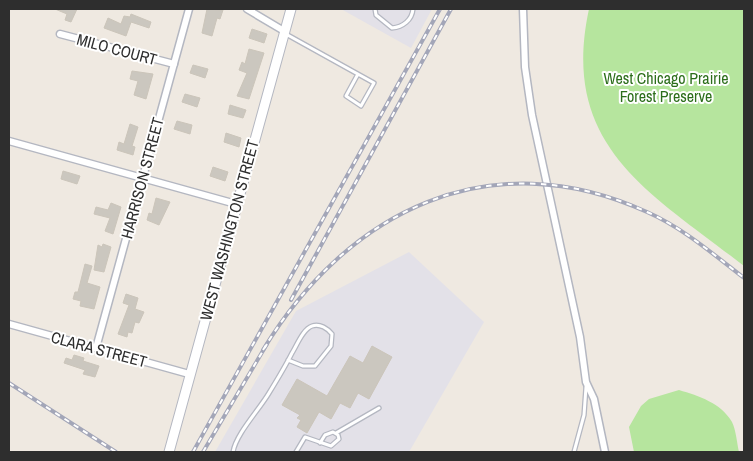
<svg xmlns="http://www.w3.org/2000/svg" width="753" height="461" font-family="'Archivo Narrow',sans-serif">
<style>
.industrial{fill:#e3e1e8}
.green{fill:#b6e59e}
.building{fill:#cbc7bf;stroke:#cbc5ba}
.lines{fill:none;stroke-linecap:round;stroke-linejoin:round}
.lane-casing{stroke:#b4b7c1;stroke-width:5.5}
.street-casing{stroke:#b4b7c1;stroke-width:9}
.secondary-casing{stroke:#b4b7c1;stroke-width:11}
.lane{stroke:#fff;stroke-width:3}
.street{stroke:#fff;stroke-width:6}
.secondary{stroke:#fff;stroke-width:9}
.rail-casing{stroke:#a3a6b8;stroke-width:4}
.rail{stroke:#fff;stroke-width:2;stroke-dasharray:5.5;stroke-linecap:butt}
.labels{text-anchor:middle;stroke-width:4;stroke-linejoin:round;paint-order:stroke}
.street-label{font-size:16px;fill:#2e2e2e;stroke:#fff}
.park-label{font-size:16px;fill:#2c6e1b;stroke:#fff}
</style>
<rect width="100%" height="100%" fill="#efe9e1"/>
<!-- industrial -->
<g class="industrial">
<polygon points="341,9 432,9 411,48"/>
<polygon points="409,252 484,322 409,452 215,452 296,311"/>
</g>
<!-- green -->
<g class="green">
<path d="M589 9H744V266C651 193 559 147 589 9Z"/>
<path d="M679 390C699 396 721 403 732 422 736 430 737 443 739 452H634L629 427 641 406 649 399Z"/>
</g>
<!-- building -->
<g class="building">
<polygon points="55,9 77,9 71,22 65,20 67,14"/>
<polygon points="207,9 223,10 220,19 217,18 212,36 202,33"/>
<polygon points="131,14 151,22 149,28 131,22 126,36 104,28 108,18 121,24 124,16 130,17"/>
<polygon points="252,29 267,34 264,43 249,38"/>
<polygon points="249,49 264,53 249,99 237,96 247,73 239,70 242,62 245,64"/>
<polygon points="193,65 208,69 205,78 190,73"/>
<polygon points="132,71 153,74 146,99 134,95 138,81 130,79"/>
<polygon points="185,94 200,98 197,107 182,102"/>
<polygon points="230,105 246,110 243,118 228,114"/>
<polygon points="177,121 192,125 190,134 174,129"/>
<polygon points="130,124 138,127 132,146 135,147 133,155 117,150 119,142 124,144"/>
<polygon points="226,133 241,138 239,147 224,142"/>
<polygon points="213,167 228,172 225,181 210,176"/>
<polygon points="63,171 80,176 77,184 61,179"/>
<polygon points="156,198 170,202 159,225 147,220 149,213 152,214"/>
<polygon points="111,203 121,207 113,234 105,231 110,218 94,214 96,207 108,210"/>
<polygon points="103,244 111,247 104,272 94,270 98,245 102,247"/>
<polygon points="85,264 92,266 87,283 100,287 94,309 80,306 81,301 73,299 75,292 78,292"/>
<polygon points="126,294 138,298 135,309 144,312 139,323 135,322 132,333 128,332 127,337 118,334 129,305 123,303"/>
<polygon points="372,346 392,357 369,399 358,393 350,408 340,403 331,419 319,412 307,433 297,427 301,420 297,418 300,415 282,405 297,379 327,396 350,356 363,363"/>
<polygon points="74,355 84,358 83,361 99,366 95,377 83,374 85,370 64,363 66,358 72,360"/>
</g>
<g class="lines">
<!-- lane casing -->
<g class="lane-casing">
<g id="lane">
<path d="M375 9 376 15 392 28C403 27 412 20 413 9"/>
<polyline points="284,33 374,83 361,106 346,96 358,74"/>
<polyline points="336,433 379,408"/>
<path d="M233 452C236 434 259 410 269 393 277 380 285 367 292 353 297 345 303 329 312 326 320 323 328 329 332 334L331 346 315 366H303L288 360"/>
<polyline points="296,452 305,437 331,446 339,439 338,435 333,432 325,435 320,443"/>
<polyline points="574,452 584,415 586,387"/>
</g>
</g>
<!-- street casing -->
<g class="street-casing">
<g id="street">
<polyline points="247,9 284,31"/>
<polyline points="523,9 525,67 532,115 580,337 586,382 594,399 605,452"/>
<polyline points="60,34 174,64"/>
<polyline points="9,141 236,204"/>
<polyline points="9,324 189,374"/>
<polyline points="96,348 189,9"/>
</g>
</g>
<!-- secondary casing -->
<g class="secondary-casing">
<polyline id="secondary" points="169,452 291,9"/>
</g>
<!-- lane -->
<use href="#lane" class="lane"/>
<!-- street -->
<use href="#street" class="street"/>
<!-- secondary -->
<use href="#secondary" class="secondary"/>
<!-- rail casing -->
<g class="rail-casing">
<g id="rail">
<polyline points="291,300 451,9"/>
<path d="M263 350C347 211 490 140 647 212 683 228 713 254 744 278"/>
<polyline points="9,383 116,452"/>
<polyline points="193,452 440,9"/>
<polyline points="203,452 267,344"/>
</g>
</g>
<!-- rail -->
<use href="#rail" class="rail"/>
</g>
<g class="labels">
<!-- street labels -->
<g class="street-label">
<text transform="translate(117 49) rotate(15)" y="6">MILO COURT</text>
<text transform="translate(142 178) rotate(-75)" y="6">HARRISON STREET</text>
<text transform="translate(229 230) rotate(-75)" y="6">WEST WASHINGTON STREET</text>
<text transform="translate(99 349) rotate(15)" y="6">CLARA STREET</text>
</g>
<!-- park labels -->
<g class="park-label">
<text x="666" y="84">West Chicago Prairie<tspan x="666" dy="18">Forest Preserve</tspan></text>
</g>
</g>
<!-- border -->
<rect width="753" height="461" fill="none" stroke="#2e2e2e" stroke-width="20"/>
</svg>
